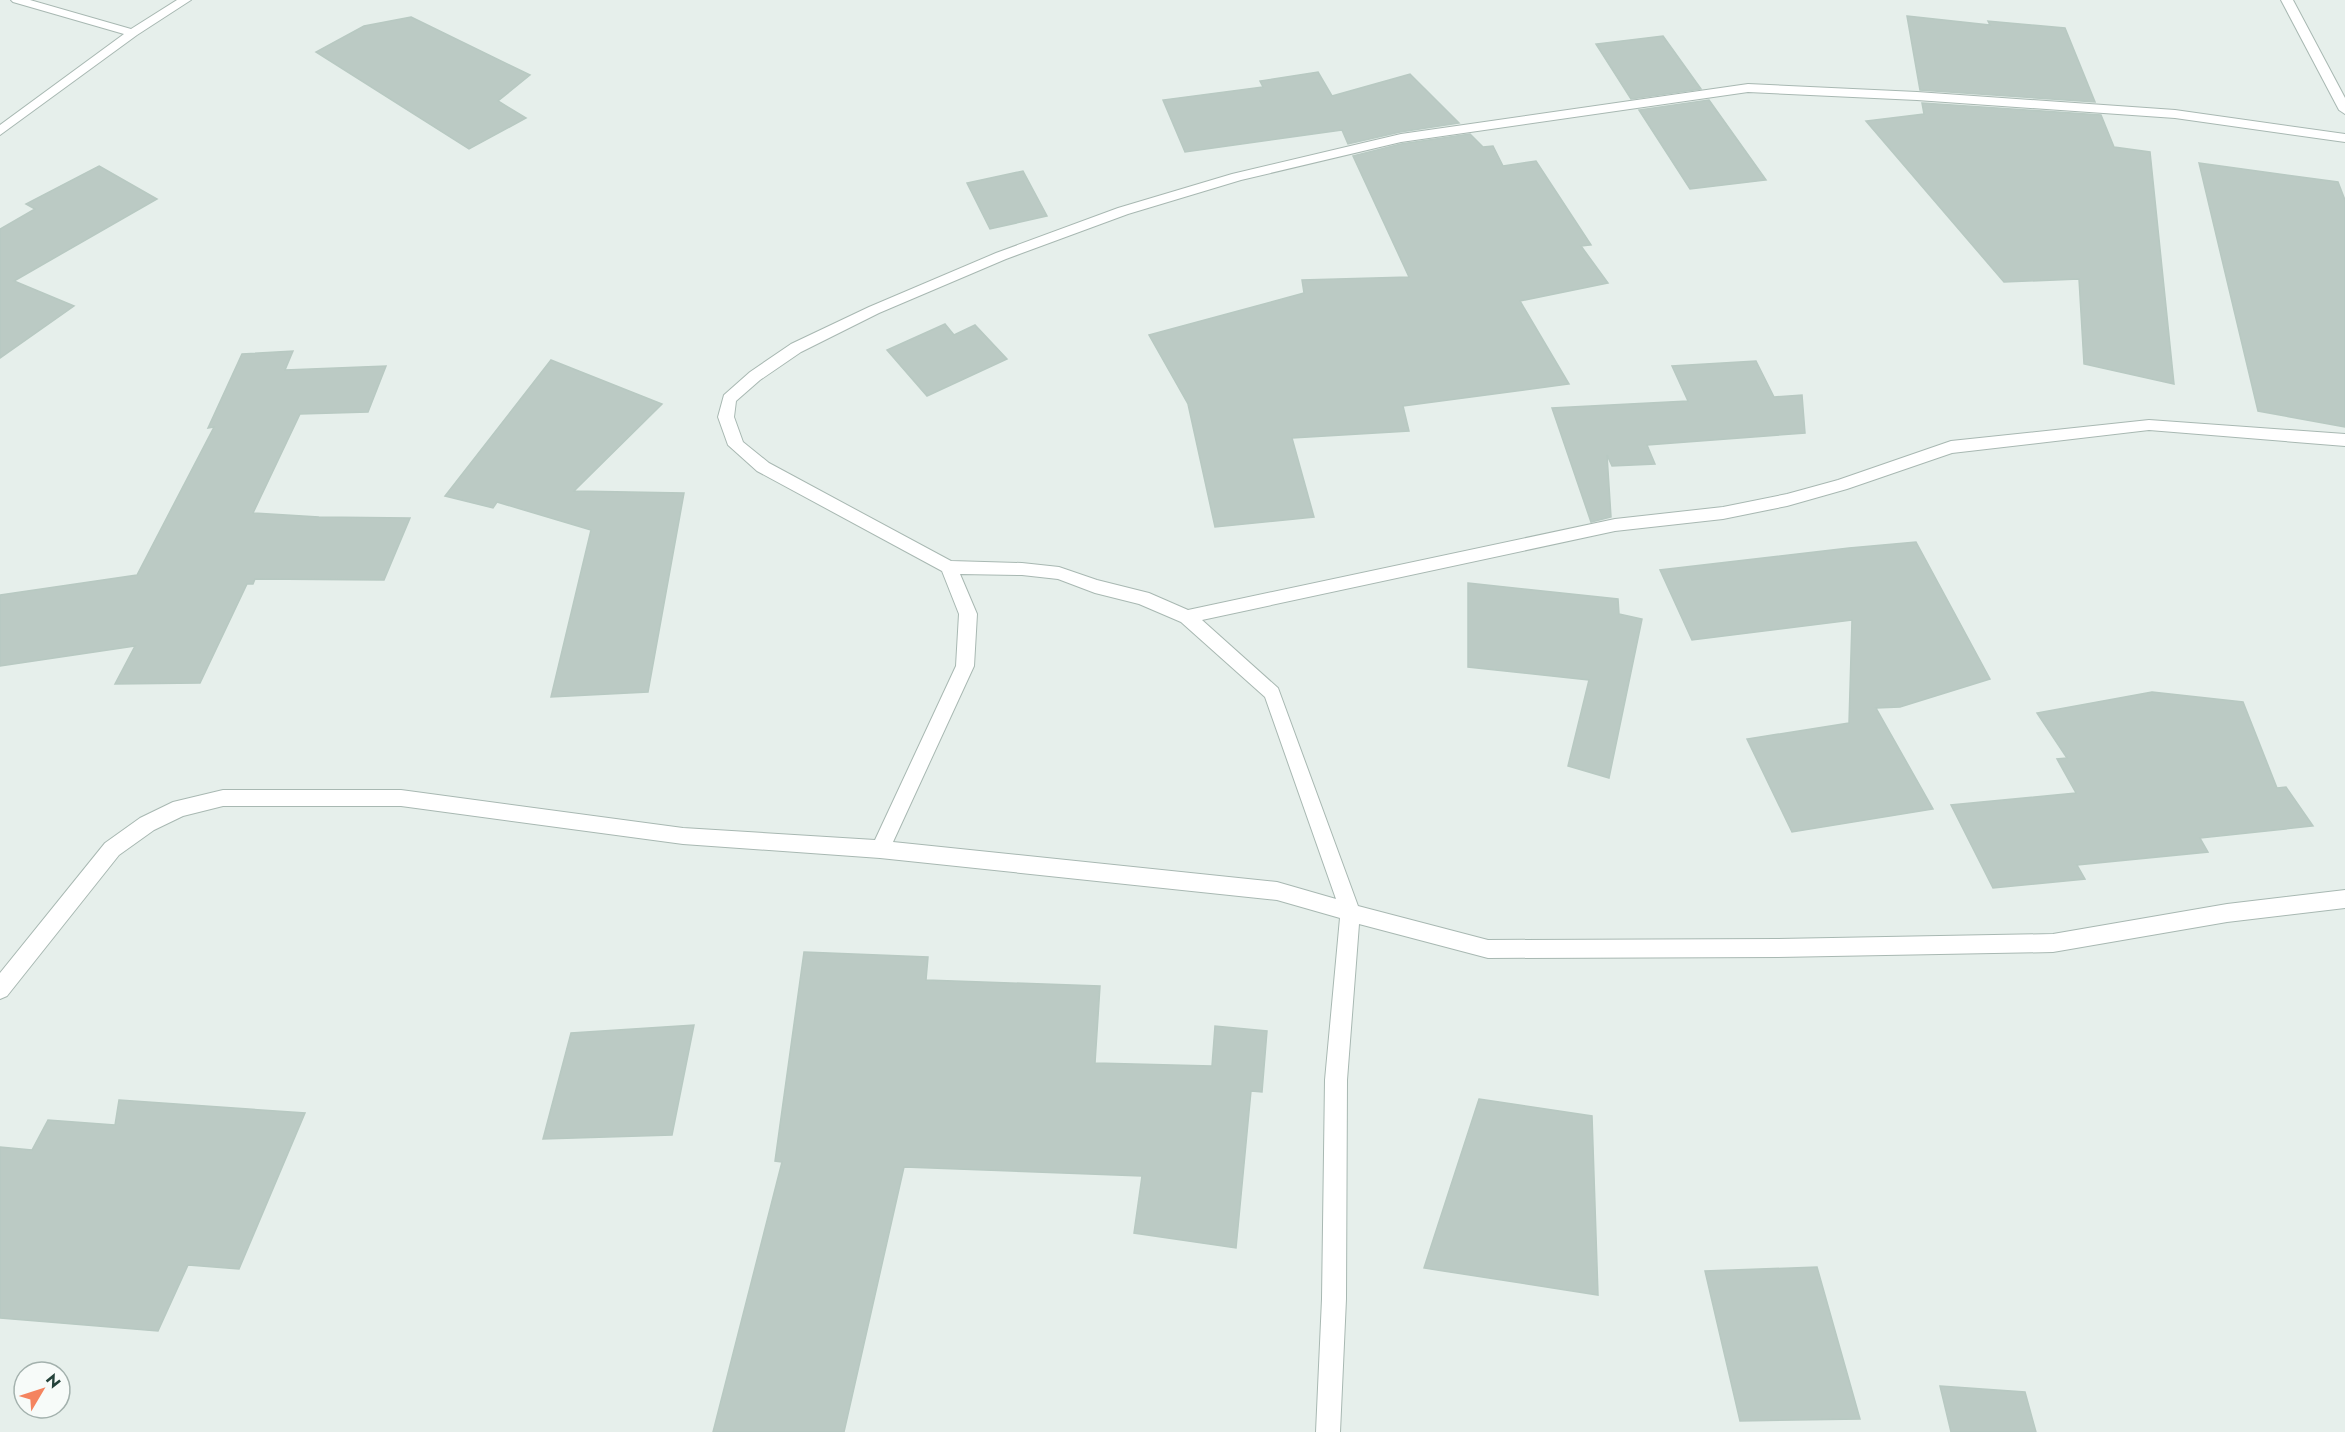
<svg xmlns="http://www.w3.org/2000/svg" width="2345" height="1432" font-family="Jost,sans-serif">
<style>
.building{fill:#bbcac4;stroke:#b8c9c2;stroke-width:1.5}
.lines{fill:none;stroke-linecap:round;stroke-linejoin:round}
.street-casing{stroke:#a8b8b2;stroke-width:2}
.street{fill:#fff;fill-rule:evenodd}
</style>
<rect width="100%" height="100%" fill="#e6efeb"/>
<!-- building -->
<g class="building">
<polygon points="1907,16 1990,25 1988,21 2065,28 2095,102 1920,90"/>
<polygon points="411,17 530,75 498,101 526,118 469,149 316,52 364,26"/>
<polygon points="1663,36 1701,89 1631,99 1596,44"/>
<polygon points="1318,72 1332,96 1410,74 1459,123 1400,132 1348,144 1342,130 1185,152 1163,100 1263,87 1260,81"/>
<polygon points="1709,100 1766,180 1690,189 1639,110"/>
<polygon points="1922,103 2101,115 2114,147 2150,152 2174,384 2084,364 2079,279 2004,282 1866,121 1924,114"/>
<polygon points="1470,134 1483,147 1493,146 1503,166 1536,161 1591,245 1581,246 1608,283 1520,301 1569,384 1403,406 1409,431 1292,438 1314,517 1215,527 1188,404 1149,335 1304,293 1302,280 1409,277 1353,156 1401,144"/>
<polygon points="2199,163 2338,182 2345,200 2345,427 2258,411"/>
<polygon points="99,166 157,199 14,281 74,306 0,358 0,229 35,209 26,204"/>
<polygon points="1023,171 1047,216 990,229 967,183"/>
<polygon points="945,324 954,335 975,325 1007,359 927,396 887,350"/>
<polygon points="293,351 285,370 386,366 368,412 300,414 253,513 319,517 410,518 384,580 255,579 253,584 247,584 200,683 115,684 135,646 0,666 0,595 137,575 214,427 208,428 242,354"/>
<polygon points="551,360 662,404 574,491 684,493 648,692 551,697 591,530 497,502 493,508 445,496"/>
<polygon points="1756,361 1774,397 1802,395 1805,433 1647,445 1655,464 1612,466 1607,455 1611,517 1591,522 1552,408 1688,401 1672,366"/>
<polygon points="1916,542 1990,679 1900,707 1876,708 1933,809 1792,832 1747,739 1849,723 1852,620 1692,640 1660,570 1849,548"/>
<polygon points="1468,583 1618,599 1619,614 1642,619 1609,778 1568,766 1589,680 1468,667"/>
<polygon points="2152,692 2243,702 2277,788 2286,787 2313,826 2200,838 2208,852 2077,865 2085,879 1993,888 1951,805 2076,793 2057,759 2067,758 2037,713"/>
<polygon points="804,952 928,957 926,980 1100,986 1095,1063 1212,1066 1215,1026 1267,1031 1262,1092 1251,1091 1236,1248 1134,1233 1142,1176 904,1167 844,1432 713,1432 782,1162 775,1161"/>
<polygon points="694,1025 672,1135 543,1139 571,1033"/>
<polygon points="1479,1099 1592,1116 1598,1295 1424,1268"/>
<polygon points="119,1100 305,1113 239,1269 188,1265 158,1331 0,1318 0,1147 32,1150 48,1120 115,1125"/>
<polygon points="1817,1267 1860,1419 1740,1421 1705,1271"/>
<polygon points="1940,1386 2025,1392 2036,1432 1951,1432"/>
</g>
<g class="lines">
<!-- street casing -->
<g class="street-casing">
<g id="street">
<polygon points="11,0 30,0 131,29 177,0 191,0 137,35 0,135 0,125 124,34 13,2"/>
<polygon points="2281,0 2293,0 2345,98 2345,114 2339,110"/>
<path d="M1748 84 1917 92 2175 110 2345 134V142L2175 118 1917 100 1748 92 1401 142 1241 180 1128 214 1006 259 879 313 801 352 760 380 736 401 734 417 743 442 769 463 951 561 1022 563 1059 567 1097 580 1149 593 1188 610 1615 519 1723 507 1787 494 1838 480 1951 441 2149 420 2345 434V446L2149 430 1952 453 1847 489 1787 506 1723 519 1615 531 1202 620 1278 688 1358 906 1488 940 1778 939 2053 934 2227 904 2345 890V908L2227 922 2053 952 1778 957 1488 958 1359 924 1347 1080 1346 1299 1340 1432H1316L1322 1299 1325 1080 1340 918 1277 900 880 858 683 844 401 806H223L183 816 154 830 119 855 7 996 0 999V973L105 843 140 818 173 802 223 790H401L683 828 875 840 956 666 959 614 942 571 757 471 728 445 718 417 724 395 750 372 791 344 869 307 996 253 1118 208 1232 174 1401 134ZM960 574 1022 575 1058 579 1095 593 1139 604 1181 622 1265 697 1336 899 1277 882 893 842 974 666 977 614Z"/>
</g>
</g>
<!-- street -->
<use href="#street" class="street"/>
</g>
<!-- north arrow -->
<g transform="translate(42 1390) rotate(51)"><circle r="28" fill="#f7fbf9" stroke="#a3b1ad" stroke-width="1.5"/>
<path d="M0-4.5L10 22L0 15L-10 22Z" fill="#f4845f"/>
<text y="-9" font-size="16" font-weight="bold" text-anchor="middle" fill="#24423a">N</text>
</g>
</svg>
